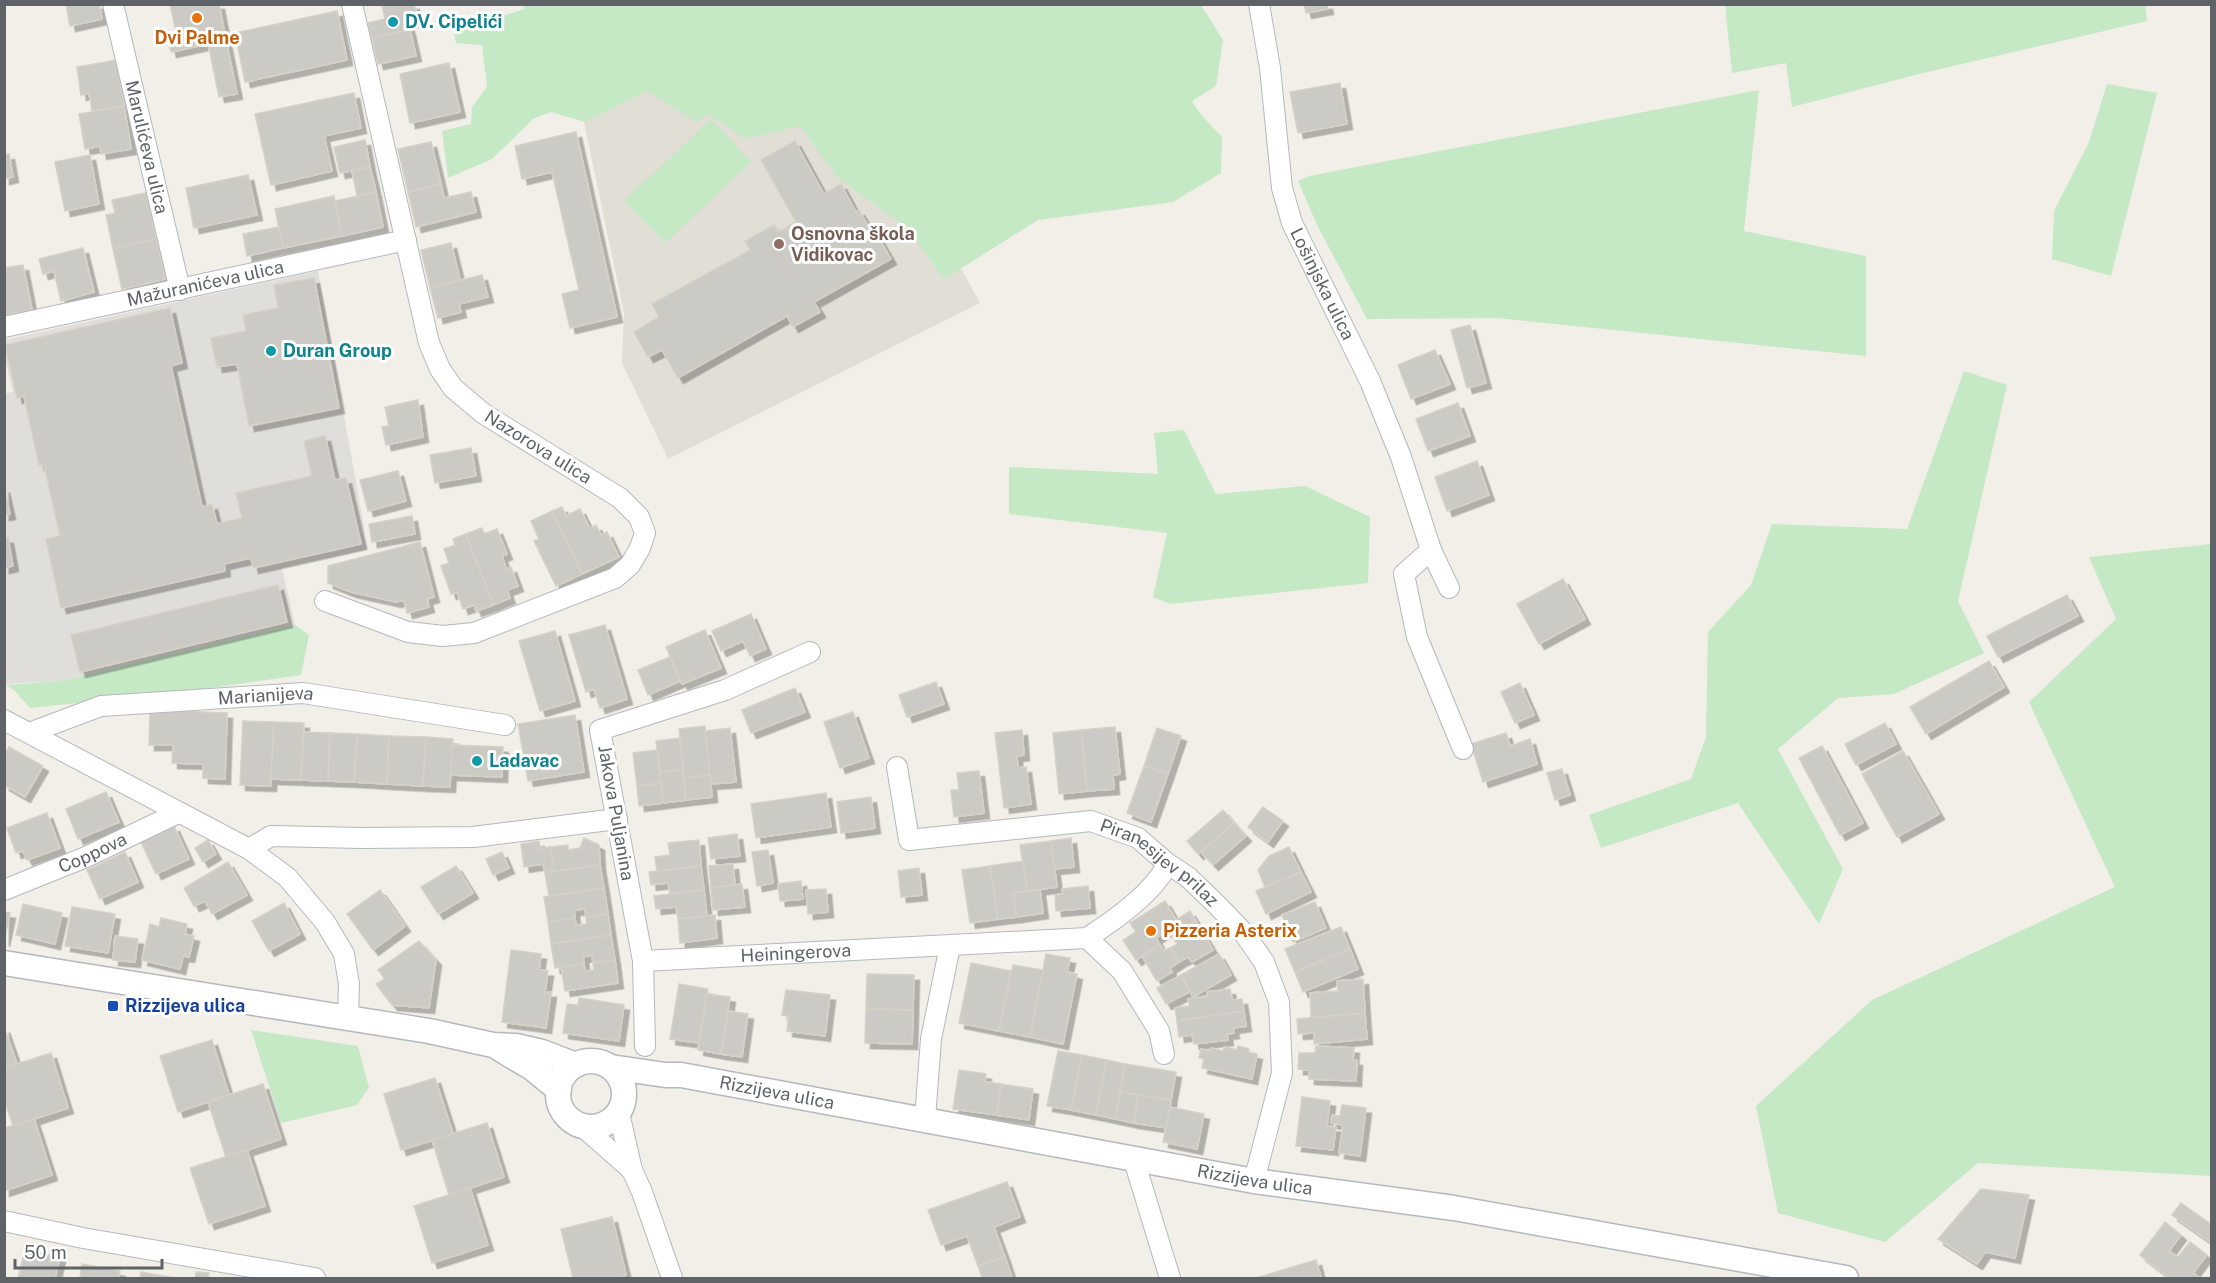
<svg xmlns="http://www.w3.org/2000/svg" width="2216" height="1283" font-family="'Public Sans',sans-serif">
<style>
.industrial{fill:#e0deda}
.education{fill:#e1ded6}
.green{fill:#c5e8c5}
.building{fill:#cccac5;stroke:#d6d1c6;stroke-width:1.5;filter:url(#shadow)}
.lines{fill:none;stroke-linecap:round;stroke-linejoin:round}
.minor-casing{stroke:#b5b8bc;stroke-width:22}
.tertiary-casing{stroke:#b5b8bc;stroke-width:27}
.minor{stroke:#fff;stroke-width:20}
.tertiary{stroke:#fff;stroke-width:24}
.food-dot{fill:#e8710a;stroke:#fff;stroke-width:2}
.culture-dot{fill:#0f9aa8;stroke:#fff;stroke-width:2}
.education-dot{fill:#8d6e63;stroke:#fff;stroke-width:2}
.transit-dot{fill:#1a4fb4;stroke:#fff;stroke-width:2}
.labels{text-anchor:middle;stroke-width:6;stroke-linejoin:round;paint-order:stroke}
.culture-label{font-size:18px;font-weight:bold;fill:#0d838f;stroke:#fff;text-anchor:start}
.food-label{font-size:18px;font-weight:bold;fill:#c56008;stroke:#fff}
.street-label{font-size:18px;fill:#5f6368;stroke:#fff}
.education-label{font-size:18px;font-weight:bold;fill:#785e54;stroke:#fff;text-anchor:start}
.transit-label{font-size:18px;font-weight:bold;fill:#164399;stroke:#fff;text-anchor:start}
</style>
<defs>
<filter id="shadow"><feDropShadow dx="5.5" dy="5.5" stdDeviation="0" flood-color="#0004"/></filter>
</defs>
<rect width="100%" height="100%" fill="#f1efe8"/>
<!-- industrial -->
<polygon class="industrial" points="318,271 368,549 282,568 295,625 62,681 5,684 4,394 13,392 5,358 4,340"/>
<!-- education -->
<polygon class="education" points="644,45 915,184 980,303 668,459 622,363 624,313 580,103"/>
<!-- green -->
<g class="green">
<polygon points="523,5 1201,5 1223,40 1216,86 1192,101 1201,115 1222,137 1221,173 1173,202 1038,220 944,279 907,228 837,177 800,126 745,139 708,114 696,122 647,91 585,122 551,112 533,119 492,159 448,178 442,131 471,124 472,107 487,87 482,45 456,43 454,32 524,9"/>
<polygon points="2145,5 2147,21 1923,73 1792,107 1786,63 1732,73 1725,5"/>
<polygon points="2107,84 2157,93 2111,276 2052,259 2054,211 2089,142"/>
<polygon points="1759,90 1744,231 1866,256 1866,356 1497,318 1367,319 1318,227 1298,181 1309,176"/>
<polygon points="711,119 751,162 665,243 624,201"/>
<polygon points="1964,371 2007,385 1958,601 1984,653 1894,694 1838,698 1778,749 1843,869 1819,924 1738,803 1601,848 1589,815 1691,779 1706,737 1708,632 1751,585 1772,524 1907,529"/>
<polygon points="1184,430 1216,494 1305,486 1370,517 1368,583 1170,604 1153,597 1167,533 1009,514 1009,467 1158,474 1154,433"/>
<polygon points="2211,544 2211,1176 1978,1163 1885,1242 1778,1213 1756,1106 1872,1000 2115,887 2029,702 2116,619 2089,557"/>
<polygon points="295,625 309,635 301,675 176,693 30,708 15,691 6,685 62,681"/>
<polygon points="251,1030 358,1046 369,1088 357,1105 281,1123"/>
</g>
<!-- building -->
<g class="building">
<polygon points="66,4 99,4 102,19 70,26"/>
<polygon points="170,4 219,4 226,40 171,52 167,34 176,32"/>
<polygon points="414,4 418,21 408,23 410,30 372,38 368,23 385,19 382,5"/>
<polygon points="1304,4 1327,4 1328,9 1306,13"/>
<polygon points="337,11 347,60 245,82 235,33"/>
<polygon points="410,30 416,56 378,64 372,38"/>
<polygon points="226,40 237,94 219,97 208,43"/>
<polygon points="116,60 124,106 92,111 89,93 81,95 77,67"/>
<polygon points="449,63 460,112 410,123 400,74"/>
<polygon points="1340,83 1347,124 1298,133 1290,92"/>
<polygon points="354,93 361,128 324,136 332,171 271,185 255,114"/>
<polygon points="124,106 131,149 101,154 100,146 85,149 79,114"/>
<polygon points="576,132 617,317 570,328 562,294 579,290 552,172 522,179 515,146"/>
<polygon points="365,140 370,167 340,173 334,147"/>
<polygon points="795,141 824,194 841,184 856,212 859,210 874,236 877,235 891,259 814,302 820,312 793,327 787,316 678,378 662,350 648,357 634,332 659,317 652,304 750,250 745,241 774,225 779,232 796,222 761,160"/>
<polygon points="431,142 441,184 408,192 398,149"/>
<polygon points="9,154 13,177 4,179 4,155"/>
<polygon points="90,155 99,204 65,211 55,162"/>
<polygon points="370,167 376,192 357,196 352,171"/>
<polygon points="248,175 257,215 194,228 186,188"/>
<polygon points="441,184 444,198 471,192 476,212 416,227 408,192"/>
<polygon points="376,192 383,227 342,236 335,201"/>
<polygon points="146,193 156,239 113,249 106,215 115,213 112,200"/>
<polygon points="334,196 342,236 283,248 275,209"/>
<polygon points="279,227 283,248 247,256 243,234"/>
<polygon points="156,239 165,279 122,289 113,249"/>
<polygon points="451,243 460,280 430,288 421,250"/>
<polygon points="83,248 94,292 61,301 54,271 43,274 39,259"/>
<polygon points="23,265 32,310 4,315 4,268"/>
<polygon points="482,275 488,297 459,304 461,312 438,318 430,288"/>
<polygon points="314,278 339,408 249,426 237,364 217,367 211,338 246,331 243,315 278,308 274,285"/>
<polygon points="170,308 182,363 171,366 202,507 212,504 217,524 242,518 236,493 312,476 304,441 325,436 335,480 346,478 361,544 253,568 251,558 224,564 225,571 61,608 46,539 60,536 44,464 39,465 24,396 17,398 5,345"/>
<polygon points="1470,325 1486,383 1467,388 1451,330"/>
<polygon points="1435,350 1450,384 1411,399 1398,365"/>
<polygon points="418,400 423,437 386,445 382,427 389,426 385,407"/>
<polygon points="1458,403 1470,436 1428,451 1416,419"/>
<polygon points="471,448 476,476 435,483 430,455"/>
<polygon points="1477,461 1489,495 1447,511 1435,477"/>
<polygon points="398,471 406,501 368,511 360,480"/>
<polygon points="4,487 10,514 4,515"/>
<polygon points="562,507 566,516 580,509 590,529 596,525 601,535 607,532 619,557 582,574 552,511"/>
<polygon points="552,511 582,574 556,586 534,541 539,539 531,521"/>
<polygon points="412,516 415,534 372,542 369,524"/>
<polygon points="482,528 484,534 497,529 507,554 502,556 506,569 511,567 518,586 507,590 510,598 493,605 466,534"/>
<polygon points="466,534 493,605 476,611 474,605 463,609 457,592 451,594 441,566 449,563 444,549 455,545 453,539"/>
<polygon points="4,538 8,538 13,566 4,568"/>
<polygon points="420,542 434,597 427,599 429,607 407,613 404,600 396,602 351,592 328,583 328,566"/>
<polygon points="1563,579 1585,619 1539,644 1517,604"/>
<polygon points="278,585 287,622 80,672 71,635"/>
<polygon points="2067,595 2078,616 1998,657 1987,636"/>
<polygon points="751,614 766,649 750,656 743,641 721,651 712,631"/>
<polygon points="605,625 627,699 600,708 594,689 586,692 569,635"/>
<polygon points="705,630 721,668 682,684 666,647"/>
<polygon points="555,631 575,701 540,711 519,641"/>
<polygon points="670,657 680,681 648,695 638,670"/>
<polygon points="1989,661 2004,687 1926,734 1910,707"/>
<polygon points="936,682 944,704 907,717 899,695"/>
<polygon points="1520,683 1534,715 1515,723 1501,692"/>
<polygon points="795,688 805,712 751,733 742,710"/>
<polygon points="150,710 227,713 225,779 203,778 203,764 172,763 173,745 149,745"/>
<polygon points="853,712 869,758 840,768 824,722"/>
<polygon points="575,715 584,772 528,781 518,724"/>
<polygon points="243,721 274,722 271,786 240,785"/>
<polygon points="274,722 304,723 301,780 271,779"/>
<polygon points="1885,723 1896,744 1856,765 1845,744"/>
<polygon points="705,726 710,775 684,778 679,729"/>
<polygon points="1115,727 1120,774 1113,775 1114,789 1087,791 1081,730"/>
<polygon points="730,728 736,782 711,784 705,731"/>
<polygon points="1157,728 1181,736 1168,774 1144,766"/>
<polygon points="1022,730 1024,755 1017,756 1018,768 1026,767 1031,804 1004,808 995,733"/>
<polygon points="1081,730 1087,791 1059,794 1053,733"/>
<polygon points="304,732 330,733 328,781 301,780"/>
<polygon points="330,733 357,734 354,782 328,781"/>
<polygon points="1506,733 1510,746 1530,739 1537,764 1483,782 1471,744"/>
<polygon points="357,734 389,736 387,784 354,782"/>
<polygon points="389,736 426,737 423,786 387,784"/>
<polygon points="426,737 453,739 450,787 423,786"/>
<polygon points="680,738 683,770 660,772 656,741"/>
<polygon points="452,745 503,747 502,777 451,775"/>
<polygon points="1822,746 1863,823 1840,835 1799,758"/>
<polygon points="9,747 43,766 25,797 4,785 4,756"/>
<polygon points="657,750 661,783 637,786 633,753"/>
<polygon points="1903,751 1939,814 1897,837 1862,774"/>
<polygon points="1144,766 1168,774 1151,822 1127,813"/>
<polygon points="1562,769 1570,795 1555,800 1547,773"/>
<polygon points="683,770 686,800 663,803 660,772"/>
<polygon points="979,771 984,813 954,817 951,790 959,790 957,773"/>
<polygon points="710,775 712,797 686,800 684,778"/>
<polygon points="661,783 663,803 639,806 637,786"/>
<polygon points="106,792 119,822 78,839 66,809"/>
<polygon points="826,793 831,827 756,838 751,804"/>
<polygon points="871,797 875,828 841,833 837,802"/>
<polygon points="1263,807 1283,821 1268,842 1248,827"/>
<polygon points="1223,810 1234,823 1198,854 1187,841"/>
<polygon points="47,813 60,848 27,860 23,851 16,853 7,828"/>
<polygon points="1234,823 1246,836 1213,865 1201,852"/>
<polygon points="174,826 189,859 156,874 141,842"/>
<polygon points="737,834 740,856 711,859 708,838"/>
<polygon points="584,838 599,845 600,865 554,871 550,847 568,845 568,850 580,848"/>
<polygon points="1071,838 1074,867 1054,869 1051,841"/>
<polygon points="208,840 216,854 203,862 195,848"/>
<polygon points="699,840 701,866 657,871 655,857 670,855 668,843"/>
<polygon points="539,841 540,849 550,847 554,871 545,873 543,864 524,867 521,844"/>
<polygon points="1051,841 1057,887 1027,891 1020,845"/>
<polygon points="1289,847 1301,872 1265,887 1258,870 1269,856"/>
<polygon points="768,850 773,883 757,886 752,852"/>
<polygon points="125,852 138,882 100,899 87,870"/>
<polygon points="502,852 509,868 493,875 486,859"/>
<polygon points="1023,861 1027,891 1013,893 1017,917 998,919 990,866"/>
<polygon points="228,862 247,895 212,914 205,901 194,906 184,888"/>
<polygon points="733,864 735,885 711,888 709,866"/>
<polygon points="600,865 604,888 549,896 545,873"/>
<polygon points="456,866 473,893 438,914 421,887"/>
<polygon points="701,866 704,890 670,894 668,883 651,885 649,872"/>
<polygon points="990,866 998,919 970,923 962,870"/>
<polygon points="919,868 922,895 901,897 898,871"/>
<polygon points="1301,872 1311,892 1266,914 1256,891"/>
<polygon points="801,881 803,899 780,901 778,884"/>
<polygon points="742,884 745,907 713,910 711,888"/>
<polygon points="1088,886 1090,908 1056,911 1055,895 1063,894 1062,889"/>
<polygon points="604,888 608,914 586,917 585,909 574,910 575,918 548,922 544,897"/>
<polygon points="826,889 828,912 808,914 806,890"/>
<polygon points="380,890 405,926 373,950 347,914"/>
<polygon points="704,890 707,916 678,919 676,907 656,909 654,896"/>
<polygon points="1040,890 1043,913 1017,917 1013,893"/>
<polygon points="1165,901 1176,920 1190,911 1196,921 1172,936 1168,930 1156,938 1160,945 1136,960 1123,940 1136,932 1130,923"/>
<polygon points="1315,902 1326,928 1293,942 1282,915"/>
<polygon points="284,903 300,934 269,951 252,921"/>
<polygon points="23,904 62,913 55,944 16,935"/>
<polygon points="72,907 115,914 108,953 65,946"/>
<polygon points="4,912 10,913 4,941"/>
<polygon points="608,914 611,935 551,944 548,922 575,918 576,925 587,924 586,917"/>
<polygon points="715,915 717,938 680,943 678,919"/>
<polygon points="161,918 187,924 185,934 194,936 189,957 183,956 180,969 142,960 150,924 159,927"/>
<polygon points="1196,921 1213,950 1192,962 1188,957 1179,962 1170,948 1177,944 1172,936"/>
<polygon points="1341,927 1350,949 1295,972 1285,949"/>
<polygon points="611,935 615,960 593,963 592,955 583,957 584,964 555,968 551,944"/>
<polygon points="115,936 138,939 135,962 113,960"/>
<polygon points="419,941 436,960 429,1008 392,1005 376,984 385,979 378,970"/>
<polygon points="1160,945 1164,951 1170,948 1179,962 1170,968 1172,972 1157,981 1142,956"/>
<polygon points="1350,949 1358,969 1303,992 1295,972"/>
<polygon points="511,950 541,954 539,970 548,971 545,992 551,992 546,1028 502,1022"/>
<polygon points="1046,954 1070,958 1067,972 1077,974 1063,1044 1030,1037"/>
<polygon points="1219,954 1231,975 1193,997 1181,975"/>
<polygon points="615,960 618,983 565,991 561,967 584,964 585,971 594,970 593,963"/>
<polygon points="971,963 1011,971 999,1031 959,1023"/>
<polygon points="1013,965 1043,970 1030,1037 999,1031"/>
<polygon points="867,974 914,975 913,1010 866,1009"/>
<polygon points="1181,975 1189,992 1166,1004 1157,988"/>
<polygon points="1363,979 1365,1013 1311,1018 1310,993 1338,991 1337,981"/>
<polygon points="679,984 708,989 699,1043 670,1039"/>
<polygon points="1230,989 1232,1000 1242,999 1244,1011 1177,1021 1175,1008 1190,1006 1188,999 1207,996 1207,992"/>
<polygon points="786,990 830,995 825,1036 787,1031 789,1016 782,1015"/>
<polygon points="707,994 730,997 721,1054 698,1050"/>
<polygon points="579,998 624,1005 619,1041 563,1033 567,1004 578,1005"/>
<polygon points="866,1009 913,1010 912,1044 865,1043"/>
<polygon points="728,1011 748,1014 742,1057 721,1054"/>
<polygon points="1244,1011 1246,1026 1233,1028 1234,1033 1227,1034 1228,1040 1194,1044 1192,1035 1179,1037 1177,1021"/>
<polygon points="1365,1013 1367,1039 1314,1044 1314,1033 1298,1034 1297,1019"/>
<polygon points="4,1027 17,1064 4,1068"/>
<polygon points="212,1040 229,1095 178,1112 160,1056"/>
<polygon points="1238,1046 1249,1049 1248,1052 1257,1054 1252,1079 1202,1068 1204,1059 1199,1058 1201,1049 1211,1051 1211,1048 1223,1051 1224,1047 1237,1050"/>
<polygon points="1316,1046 1354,1048 1353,1060 1357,1060 1356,1081 1309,1079 1309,1070 1298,1069 1299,1053 1315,1053"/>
<polygon points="1058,1051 1082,1055 1071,1110 1047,1106"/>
<polygon points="51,1053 68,1108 13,1126 4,1099 4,1068"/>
<polygon points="1082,1055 1107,1060 1096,1115 1071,1110"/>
<polygon points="1107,1060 1125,1064 1115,1119 1096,1115"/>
<polygon points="1125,1064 1176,1072 1171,1100 1121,1092"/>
<polygon points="959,1070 986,1074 985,1082 1001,1084 997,1115 953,1109"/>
<polygon points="435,1078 453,1134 401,1150 384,1094"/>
<polygon points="263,1084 281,1139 226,1157 208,1102"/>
<polygon points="1001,1084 1033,1089 1029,1120 997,1115"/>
<polygon points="1121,1092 1138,1095 1134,1123 1115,1119"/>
<polygon points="1138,1095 1171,1100 1167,1128 1134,1123"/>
<polygon points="1302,1097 1330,1101 1327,1126 1336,1127 1333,1150 1296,1146"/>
<polygon points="1342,1105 1366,1108 1360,1156 1339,1153 1343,1125 1331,1123 1332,1115 1340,1116"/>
<polygon points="1170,1107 1204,1114 1197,1149 1163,1142"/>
<polygon points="34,1119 52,1175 4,1191 4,1128"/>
<polygon points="487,1123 504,1177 449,1195 432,1140"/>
<polygon points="247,1150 265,1206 209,1224 190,1168"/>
<polygon points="1007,1182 1020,1217 994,1227 1005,1257 978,1266 967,1236 941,1245 928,1210"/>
<polygon points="470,1188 488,1245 432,1263 414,1206"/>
<polygon points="1981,1189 2029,1195 2015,1258 1985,1252 1977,1264 1938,1239"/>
<polygon points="2181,1203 2212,1225 2212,1243 2172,1215"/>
<polygon points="612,1217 626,1275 613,1278 573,1278 561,1229"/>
<polygon points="2165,1222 2181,1235 2169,1251 2178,1257 2190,1242 2207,1255 2193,1273 2200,1278 2170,1278 2140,1255"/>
<polygon points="25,1250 60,1257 55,1278 18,1278"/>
<polygon points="1005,1257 1012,1278 982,1278 978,1266"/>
<polygon points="1316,1260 1321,1278 1256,1278"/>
<polygon points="82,1264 120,1271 118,1278 80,1278"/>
<polygon points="141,1272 175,1278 140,1278"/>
<polygon points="196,1272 209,1273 208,1278 195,1278"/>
</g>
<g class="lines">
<!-- minor casing -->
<g class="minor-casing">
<g id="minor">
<path id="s1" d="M113 4 180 290"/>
<path id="s2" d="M1259 4 1270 68 1282 188 1292 223 1370 381 1401 457 1431 550 1449 588"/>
<path id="s3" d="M4 327 406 240"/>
<polyline points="1431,550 1404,574 1417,637 1463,749"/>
<polyline points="325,601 408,632 443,636 474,633 615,578 630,565 640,548 645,533 639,517 620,498 484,414 453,388 440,369 429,343 352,4"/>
<polyline points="4,720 249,849 271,836 362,838 473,837 617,819"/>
<path id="s4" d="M29 733 101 706 303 693 505 725"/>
<path id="s5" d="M897 767 909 840 1091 821 1138 838 1168 864 1188 877 1217 905 1243 932 1264 962 1279 1002 1282 1073 1254 1181"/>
<polyline points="249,849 287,877 325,922 344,954 349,984 348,1019"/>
<path id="s6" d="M4 890 86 857 178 813"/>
<polyline points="1087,938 1122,971 1159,1031 1164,1054"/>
<path id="s7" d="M643 961 1087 938C1116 919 1152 894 1168 864"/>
<polyline points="645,1046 643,961 600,730 725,690 810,652"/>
<polyline points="619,1113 632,1170 642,1192 672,1278"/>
<polyline points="925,1119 931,1039 950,946"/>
<polyline points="582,1126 632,1170"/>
<polyline points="1133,1157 1170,1278"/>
<polyline points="4,1221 83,1238 315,1278"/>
</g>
</g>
<!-- tertiary casing -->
<g class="tertiary-casing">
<g id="tertiary">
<polyline points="4,963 429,1031 493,1045 516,1046 542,1052 576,1065"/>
<polyline points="500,1049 532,1068 559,1090"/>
<circle cx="591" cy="1094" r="33"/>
<path id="s8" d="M611 1067 665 1075H681L1254 1181 1454 1208 1846 1278"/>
</g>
</g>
<!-- minor -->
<use href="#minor" class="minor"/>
<!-- tertiary -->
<use href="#tertiary" class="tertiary"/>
</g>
<!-- markers -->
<g class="food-dot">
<circle cx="197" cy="18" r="6"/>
<circle cx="1151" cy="931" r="6"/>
</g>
<g class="culture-dot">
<circle cx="393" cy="22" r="6"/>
<circle cx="271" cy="351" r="6"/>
<circle cx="477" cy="761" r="6"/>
</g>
<circle class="education-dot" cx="779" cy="244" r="6"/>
<rect class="transit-dot" x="107" y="1000" width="12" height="12" rx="3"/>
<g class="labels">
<!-- culture labels -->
<g class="culture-label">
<text x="405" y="28">DV. Cipelići</text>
<text x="283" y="357">Duran Group</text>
<text x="489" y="767">Ladavac</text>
</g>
<!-- food labels -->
<g class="food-label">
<text x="197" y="44">Dvi Palme</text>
<text x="1163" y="937" text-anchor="start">Pizzeria Asterix</text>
</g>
<!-- street labels -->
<g class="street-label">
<text dy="6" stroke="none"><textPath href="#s1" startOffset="147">Marulićeva ulica</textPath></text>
<text dy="6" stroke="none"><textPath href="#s2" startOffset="290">Lošinjska ulica</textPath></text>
<text dy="6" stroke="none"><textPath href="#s3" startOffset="206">Mažuranićeva ulica</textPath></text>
<text transform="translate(538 447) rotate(32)" y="6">Nazorova ulica</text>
<text dy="6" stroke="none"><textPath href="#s4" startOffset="242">Marianijeva</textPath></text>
<text transform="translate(616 813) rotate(80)" y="6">Jakova Puljanina</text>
<text dy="6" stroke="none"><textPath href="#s6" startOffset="96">Coppova</textPath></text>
<text dy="6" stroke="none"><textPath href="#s5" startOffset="338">Piranesijev prilaz</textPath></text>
<text dy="6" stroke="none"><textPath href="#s7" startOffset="153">Heiningerova</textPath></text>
<text dy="6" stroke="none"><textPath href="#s8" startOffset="168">Rizzijeva ulica</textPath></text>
<text dy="6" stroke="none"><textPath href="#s8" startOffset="654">Rizzijeva ulica</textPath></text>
</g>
<!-- education labels -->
<g class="education-label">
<text x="791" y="240">Osnovna škola<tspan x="791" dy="21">Vidikovac</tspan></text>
</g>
<!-- transit labels -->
<g class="transit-label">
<text x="125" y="1012">Rizzijeva ulica</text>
</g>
</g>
<!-- border -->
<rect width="2216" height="1283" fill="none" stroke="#5f6368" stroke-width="12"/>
<!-- scale -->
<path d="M15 1259v9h147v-9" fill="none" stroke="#5f6368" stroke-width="3"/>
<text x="24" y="1259" font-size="18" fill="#5f6368" stroke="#ffffff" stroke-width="4.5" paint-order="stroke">50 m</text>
</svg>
